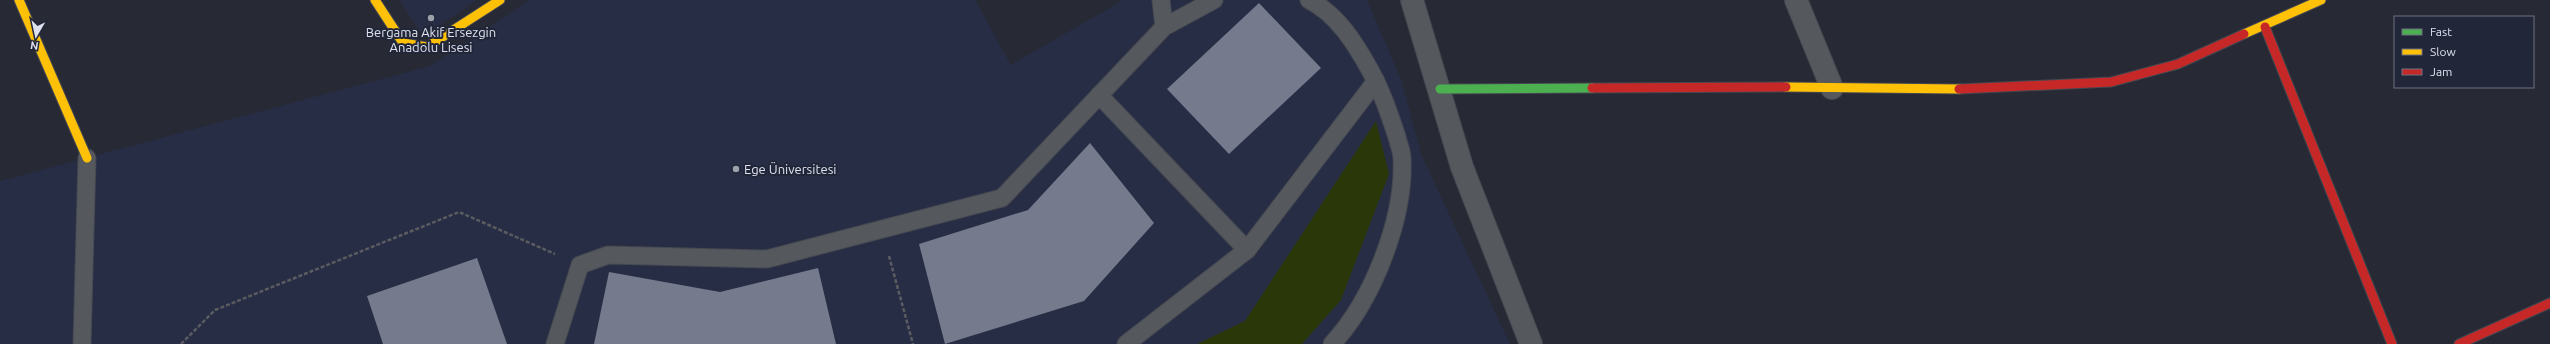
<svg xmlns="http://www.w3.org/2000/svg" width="2550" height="344" font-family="Ubuntu,sans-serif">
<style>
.built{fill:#272d44}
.green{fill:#2a3709}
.building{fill:#757a8d}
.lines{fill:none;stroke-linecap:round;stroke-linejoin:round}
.lane-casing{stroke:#454851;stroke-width:19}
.street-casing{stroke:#454851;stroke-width:24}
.fast-casing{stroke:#454851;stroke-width:11}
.slow-casing{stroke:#454851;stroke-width:11}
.jam-casing{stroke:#454851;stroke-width:11}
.path{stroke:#5a5c61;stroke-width:2.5;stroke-dasharray:4 2;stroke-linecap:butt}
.lane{stroke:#55585c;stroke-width:17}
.street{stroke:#55585c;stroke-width:22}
.fast{stroke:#4caf50;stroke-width:9}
.slow{stroke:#ffc107;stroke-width:9}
.jam{stroke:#c62828;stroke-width:9}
.poi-dot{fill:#9da1ac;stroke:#222639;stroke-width:1.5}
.labels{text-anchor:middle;stroke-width:4;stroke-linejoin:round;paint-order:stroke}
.poi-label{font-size:13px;fill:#dde1ed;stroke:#222639}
</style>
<rect width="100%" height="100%" fill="#272a34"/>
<!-- built -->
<g class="built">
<polygon points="399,0 477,0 423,36"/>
<polygon points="530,0 975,0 1011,65 1123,0 1367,0 1402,82 1421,154 1510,344 0,344 0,181 430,66"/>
</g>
<!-- green -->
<polygon class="green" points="1376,121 1389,174 1341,300 1302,344 1197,344 1245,321"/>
<!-- building -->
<g class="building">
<polygon points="1259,3 1321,68 1229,154 1167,89"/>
<polygon points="1090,143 1154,223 1084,301 945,344 919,244 1028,210"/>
<polygon points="477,258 507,344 383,344 367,296"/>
<polygon points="818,268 836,344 594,344 609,272 720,292"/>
</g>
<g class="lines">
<!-- lane casing -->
<g class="lane-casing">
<g id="lane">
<path d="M1309 0C1337 14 1355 43 1370 70 1382 92 1389 113 1397 137 1398 143 1402 151 1402 158 1405 218 1373 300 1332 344"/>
<polyline points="1164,27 1214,0"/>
<polyline points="1099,95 1247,250"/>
<polyline points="82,344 87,158"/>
<polyline points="555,344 580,265 608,255 767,259 1002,198 1164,27 1161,0"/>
<polyline points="1126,344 1247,250 1376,81"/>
</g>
</g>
<!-- street casing -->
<g class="street-casing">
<g id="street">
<polyline points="1412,0 1462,167 1531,344"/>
<polyline points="1796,0 1832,88"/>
</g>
</g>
<!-- fast casing -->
<g class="fast-casing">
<polyline id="fast" points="1440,89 1592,88"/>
</g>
<!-- slow casing -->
<g class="slow-casing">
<g id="slow">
<polyline points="19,0 87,158"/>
<polyline points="375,0 403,43 427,47 500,0"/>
<polyline points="2244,34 2321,0"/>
<polyline points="1786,87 1959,89"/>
</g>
</g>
<!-- jam casing -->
<g class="jam-casing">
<g id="jam">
<polyline points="2265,27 2392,344"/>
<polyline points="1592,88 1786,87"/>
<polyline points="1959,89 2111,82 2178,64 2244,34"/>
<polyline points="2459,344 2550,303"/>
</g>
</g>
<!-- path -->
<g class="path">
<polyline points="889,256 913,344"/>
<polyline points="181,344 215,310 459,212 555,254"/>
</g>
<!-- lane -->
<use href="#lane" class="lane"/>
<!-- street -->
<use href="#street" class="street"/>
<!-- fast -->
<use href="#fast" class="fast"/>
<!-- slow -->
<use href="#slow" class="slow"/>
<!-- jam -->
<use href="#jam" class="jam"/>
</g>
<!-- markers -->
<g class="poi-dot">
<circle cx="431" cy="18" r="4"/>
<circle cx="736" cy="169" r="4"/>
</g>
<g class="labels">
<!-- poi labels -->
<g class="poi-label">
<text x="431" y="37">Bergama Akif Ersezgin<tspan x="431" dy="15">Anadolu Lisesi</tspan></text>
<text x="744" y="174" text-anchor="start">Ege Üniversitesi</text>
</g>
</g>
<!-- legend -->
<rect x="2394" y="16" width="140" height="72" fill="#222639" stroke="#6d7181"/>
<rect x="2402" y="29" width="20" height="6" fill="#4caf50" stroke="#6d7181"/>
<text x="2430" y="36" font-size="12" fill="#dde1ed">Fast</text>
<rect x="2402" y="49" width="20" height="6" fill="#ffc107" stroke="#6d7181"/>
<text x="2430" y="56" font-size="12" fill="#dde1ed">Slow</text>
<rect x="2402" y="69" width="20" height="6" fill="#c62828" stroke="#6d7181"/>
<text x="2430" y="76" font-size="12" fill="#dde1ed">Jam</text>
<!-- north arrow -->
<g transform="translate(36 36) rotate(189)" stroke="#222639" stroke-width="3" paint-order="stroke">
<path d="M0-3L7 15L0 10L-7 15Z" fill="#dde1ed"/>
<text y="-6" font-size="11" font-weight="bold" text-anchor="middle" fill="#dde1ed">N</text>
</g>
</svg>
